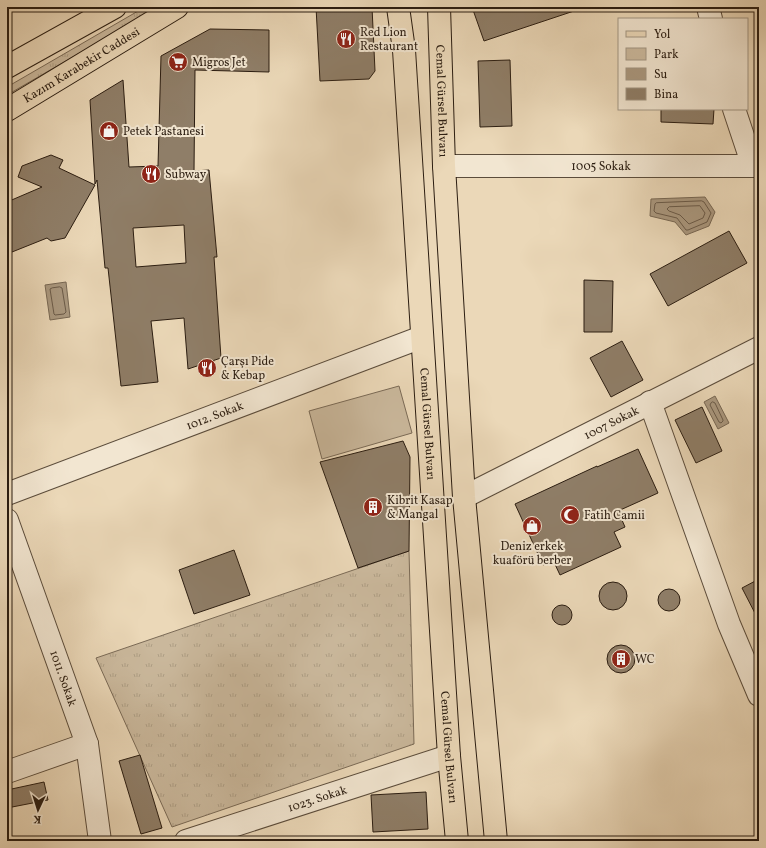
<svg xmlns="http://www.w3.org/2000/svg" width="766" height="848" font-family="Vollkorn,serif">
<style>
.grass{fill:url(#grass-tufts);stroke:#7a6a56}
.green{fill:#cab89c;stroke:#7a6a56}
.water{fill:#aa987f;stroke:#776753}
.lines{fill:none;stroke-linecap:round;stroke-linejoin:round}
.shore{stroke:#6a5a48;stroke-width:1}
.building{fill:#8f7e68;stroke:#2b1d11;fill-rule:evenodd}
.minor-casing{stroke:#5b4c3b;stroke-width:24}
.major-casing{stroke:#2b1d11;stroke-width:24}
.minor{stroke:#f2e6d1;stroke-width:22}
.major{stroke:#ebd8b8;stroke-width:22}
.labels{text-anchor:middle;stroke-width:4;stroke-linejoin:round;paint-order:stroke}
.poi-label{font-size:12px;fill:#2b1d11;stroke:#f2e6d1;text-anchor:start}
.street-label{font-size:12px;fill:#2b1d11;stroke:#f2e6d1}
</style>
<defs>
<pattern id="grass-tufts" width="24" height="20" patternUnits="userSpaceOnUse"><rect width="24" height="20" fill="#cab89c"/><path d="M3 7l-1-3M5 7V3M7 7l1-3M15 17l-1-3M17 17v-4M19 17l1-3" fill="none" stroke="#ae9e85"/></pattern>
</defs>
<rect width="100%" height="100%" fill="#ebd8b8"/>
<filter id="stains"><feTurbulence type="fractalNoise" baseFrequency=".005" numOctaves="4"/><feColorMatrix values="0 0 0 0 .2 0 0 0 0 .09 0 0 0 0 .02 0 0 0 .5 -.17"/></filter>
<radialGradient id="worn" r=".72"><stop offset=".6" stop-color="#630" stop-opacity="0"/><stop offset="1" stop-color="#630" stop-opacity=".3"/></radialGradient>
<!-- grass -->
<g class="grass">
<polygon points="145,7 159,7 7,95 7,87"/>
<polygon points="409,551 414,744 172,827 96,658"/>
</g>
<!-- green -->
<polygon class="green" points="399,386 412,433 322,459 309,411"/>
<!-- water -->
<g class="water">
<polygon points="705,197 715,212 709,226 686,235 675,222 650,216 651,199"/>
<polygon points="66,282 70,317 50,320 45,285"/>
<polygon points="715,396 729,423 718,429 704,402"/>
</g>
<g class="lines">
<!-- shore -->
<g class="shore">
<polygon points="702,201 704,202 711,213 707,222 688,230 686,230 677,218 656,213 654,211 655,204 656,203"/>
<polygon points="700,206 705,213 703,218 689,224 680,215 669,211 667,209 669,207"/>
<polygon points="60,287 62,288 66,312 64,314 55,315 54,314 50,289 52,288"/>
<polygon points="713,402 715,403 723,420 723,421 721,423 719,422 710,405 711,403"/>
</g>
</g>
<!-- building -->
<g class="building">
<polygon points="316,7 372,7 375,71 369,79 320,81"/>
<polygon points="472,7 576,7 577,10 484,41"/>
<path d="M210 29 269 30V72L195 70 194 171 209 170 217 257H214L221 358 188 369 184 318 151 321 158 382 121 386 108 268H105L97 180 95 184 90 100 123 80 129 167 158 166 161 56ZM184 225 186 263 136 267 133 228Z"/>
<polygon points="510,60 512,126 480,127 478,61"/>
<polygon points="661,109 714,109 713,124 661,122"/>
<polygon points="51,155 63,160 59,168 95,185 65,238 51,241 47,238 7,254 7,202 42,187 18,177 22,166"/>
<polygon points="729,231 747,263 668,306 650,274"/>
<polygon points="584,280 613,281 612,332 584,332"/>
<polygon points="622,341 643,380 611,397 590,358"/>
<polygon points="702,407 722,451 696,463 675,420"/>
<polygon points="403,441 410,457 409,551 358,568 320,462"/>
<polygon points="638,449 658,493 618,511 625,527 614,532 621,547 560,575 553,560 543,565 515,504 597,466 597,467"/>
<polygon points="234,550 250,595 194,614 179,570"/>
<polygon points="759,579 759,621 742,588"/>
<circle cx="613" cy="596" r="14"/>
<circle cx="669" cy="600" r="11"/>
<circle cx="562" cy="615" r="10"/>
<circle cx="621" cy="659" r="14"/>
<polygon points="140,755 162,828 141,834 119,761"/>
<polygon points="44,782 48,800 7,808 7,790"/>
<polygon points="426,792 428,829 373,832 371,795"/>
</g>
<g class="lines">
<!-- minor casing -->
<g class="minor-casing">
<g id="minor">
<polyline points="708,7 711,19"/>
<polyline points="734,109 753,166"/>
<path id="s1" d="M444 166H759"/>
<polyline points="650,402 729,624 759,695"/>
<path id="s2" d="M7 494 422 337"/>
<path id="s3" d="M464 497 759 348"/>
<path id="s4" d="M7 520 87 744 100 841"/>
<polyline points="7,772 87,744"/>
<path id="s5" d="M186 841 449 756"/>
</g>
</g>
<!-- major casing -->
<g class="major-casing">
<g id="major">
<path id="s6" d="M398 7 404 50 449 756 457 841"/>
<path id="s7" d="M439 7 444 166 464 497 496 841"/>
<polyline points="7,67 115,7"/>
<path id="s8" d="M7 110 177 7"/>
</g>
</g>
<!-- minor -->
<use href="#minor" class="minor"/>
<!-- major -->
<use href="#major" class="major"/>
</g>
<!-- icons -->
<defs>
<g id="restaurant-disc" transform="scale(1)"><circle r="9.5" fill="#8f2418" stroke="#f2e6d1"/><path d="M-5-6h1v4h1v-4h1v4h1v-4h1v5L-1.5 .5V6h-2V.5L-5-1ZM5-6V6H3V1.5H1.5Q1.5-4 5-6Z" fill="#fff"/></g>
<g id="supermarket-disc" transform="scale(1)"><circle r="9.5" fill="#8f2418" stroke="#f2e6d1"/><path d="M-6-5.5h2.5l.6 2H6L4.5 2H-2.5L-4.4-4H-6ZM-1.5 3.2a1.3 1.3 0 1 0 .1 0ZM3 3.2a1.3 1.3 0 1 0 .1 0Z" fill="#fff"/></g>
<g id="shop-disc" transform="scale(1)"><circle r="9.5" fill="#8f2418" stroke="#f2e6d1"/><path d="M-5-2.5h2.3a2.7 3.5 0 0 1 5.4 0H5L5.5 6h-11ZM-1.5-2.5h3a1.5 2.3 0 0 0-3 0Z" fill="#fff"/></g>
<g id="building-disc" transform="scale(1)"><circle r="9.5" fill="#8f2418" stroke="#f2e6d1"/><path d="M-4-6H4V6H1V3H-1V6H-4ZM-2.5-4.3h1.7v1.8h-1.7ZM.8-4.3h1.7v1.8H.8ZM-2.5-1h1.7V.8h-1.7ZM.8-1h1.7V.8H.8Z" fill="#fff"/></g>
<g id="mosque-disc" transform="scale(1)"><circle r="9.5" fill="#8f2418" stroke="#f2e6d1"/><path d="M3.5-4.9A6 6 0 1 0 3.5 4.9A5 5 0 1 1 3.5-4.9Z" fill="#fff"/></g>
</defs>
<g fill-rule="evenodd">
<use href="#restaurant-disc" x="346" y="39"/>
<use href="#supermarket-disc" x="178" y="62"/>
<use href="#shop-disc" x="109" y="131"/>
<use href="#restaurant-disc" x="151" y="174"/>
<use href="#restaurant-disc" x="207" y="368"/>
<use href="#building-disc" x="373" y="507"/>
<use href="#mosque-disc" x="570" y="515"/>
<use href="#shop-disc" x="532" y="526"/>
<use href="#building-disc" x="621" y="659"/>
</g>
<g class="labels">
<!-- poi labels -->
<g class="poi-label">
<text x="360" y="36">Red Lion<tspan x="360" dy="14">Restaurant</tspan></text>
<text x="192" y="66">Migros Jet</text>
<text x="123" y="135">Petek Pastanesi</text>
<text x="165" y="178">Subway</text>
<text x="221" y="365">Çarşı Pide<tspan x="221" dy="14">&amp; Kebap</tspan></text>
<text x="387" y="504">Kibrit Kasap<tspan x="387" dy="14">&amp; Mangal</tspan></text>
<text x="584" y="519">Fatih Camii</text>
<text x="532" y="550" text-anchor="middle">Deniz erkek<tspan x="532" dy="14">kuaförü berber</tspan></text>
<text x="635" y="663">WC</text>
</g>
<!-- street labels -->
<g class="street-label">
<text dy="4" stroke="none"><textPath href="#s8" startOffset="87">Kazım Karabekir Caddesi</textPath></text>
<text dy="4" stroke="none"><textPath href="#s7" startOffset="94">Cemal Gürsel Bulvarı</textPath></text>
<text dy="4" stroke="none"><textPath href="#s1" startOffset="157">1005 Sokak</textPath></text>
<text dy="4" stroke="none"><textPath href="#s2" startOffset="222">1012. Sokak</textPath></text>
<text dy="4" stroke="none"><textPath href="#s3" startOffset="165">1007 Sokak</textPath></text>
<text dy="4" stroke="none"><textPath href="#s6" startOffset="418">Cemal Gürsel Bulvarı</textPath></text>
<text dy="4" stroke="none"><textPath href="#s4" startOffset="168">1011. Sokak</textPath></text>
<text dy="4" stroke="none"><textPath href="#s6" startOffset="742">Cemal Gürsel Bulvarı</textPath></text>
<text dy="4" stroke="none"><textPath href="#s5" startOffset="138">1023. Sokak</textPath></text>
</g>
</g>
<!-- margin -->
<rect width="766" height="848" fill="none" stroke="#ebd8b8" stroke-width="24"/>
<rect x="8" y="8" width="750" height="832" fill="none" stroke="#2b1d11" stroke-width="2"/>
<rect x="12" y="12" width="742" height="824" fill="none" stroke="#2b1d11"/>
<!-- legend -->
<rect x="618" y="18" width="130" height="92" fill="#f2e6d1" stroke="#a29684"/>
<rect x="626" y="31" width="20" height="6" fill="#ebd8b8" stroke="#a29684"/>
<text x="654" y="38" font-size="12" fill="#2b1d11">Yol</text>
<rect x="626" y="48" width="20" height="12" fill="#cab89c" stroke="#a29684"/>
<text x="654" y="58" font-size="12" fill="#2b1d11">Park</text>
<rect x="626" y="68" width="20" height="12" fill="#aa987f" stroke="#a29684"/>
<text x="654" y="78" font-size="12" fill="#2b1d11">Su</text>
<rect x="626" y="88" width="20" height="12" fill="#8f7e68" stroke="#a29684"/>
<text x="654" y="98" font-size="12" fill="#2b1d11">Bina</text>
<!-- north arrow -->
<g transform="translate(38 810) rotate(184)" stroke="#f2e6d1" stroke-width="3" paint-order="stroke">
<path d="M0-3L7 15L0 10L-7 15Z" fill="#2b1d11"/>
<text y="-6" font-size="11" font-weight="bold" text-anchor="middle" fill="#2b1d11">K</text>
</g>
<rect width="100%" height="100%" filter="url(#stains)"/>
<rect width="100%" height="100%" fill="url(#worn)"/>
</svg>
